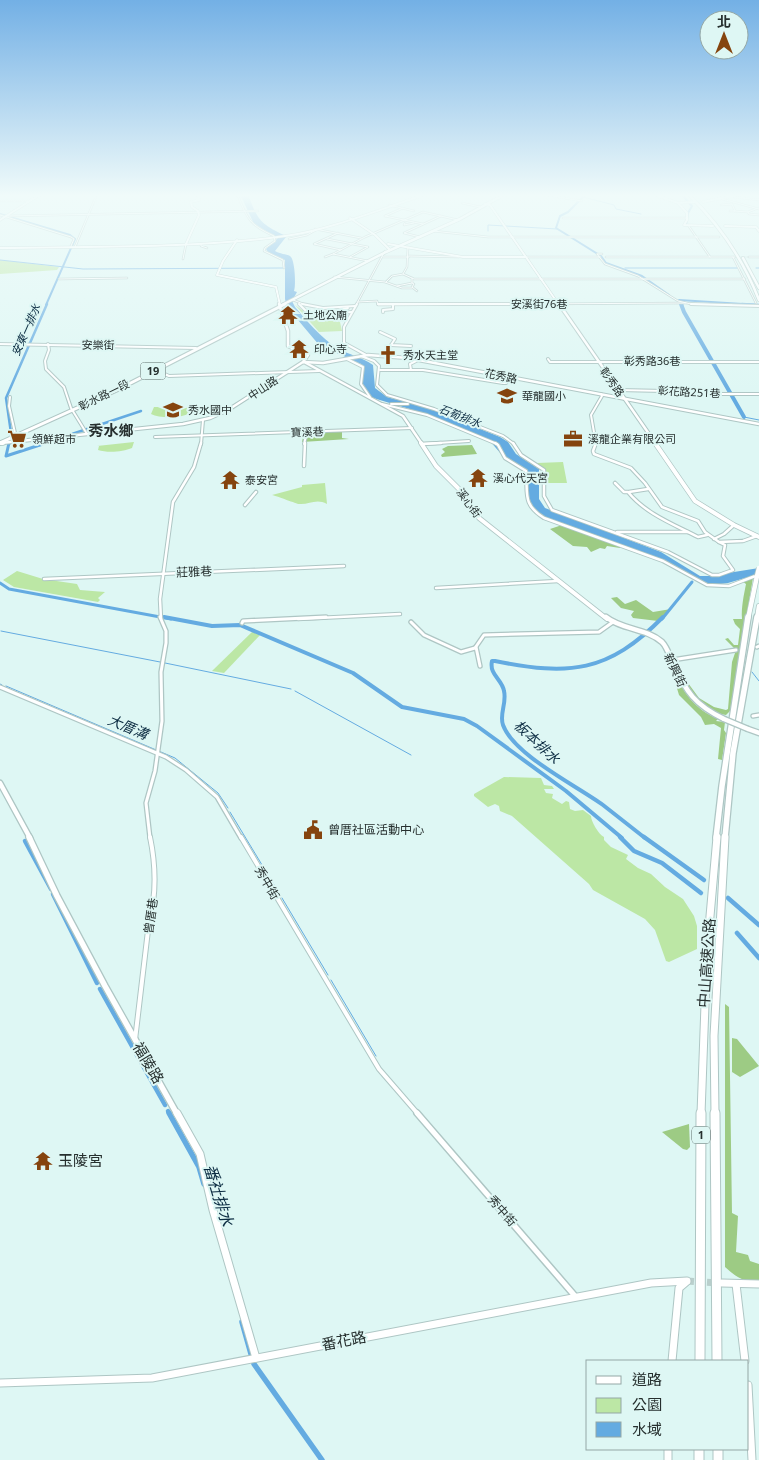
<svg xmlns="http://www.w3.org/2000/svg" width="759" height="1460" font-family="'Noto Sans','Noto Sans TC',sans-serif">
<style>
.green{fill:#bce7a5}
.forest{fill:#9dcb84}
.water{fill:#64abe1}
.lines{fill:none;stroke-linecap:round;stroke-linejoin:round}
.stream{stroke:#64abe1;stroke-width:1}
.canal-far5{stroke:#64abe1;stroke-width:2}
.canal-far4{stroke:#64abe1;stroke-width:2.5}
.canal-far3{stroke:#64abe1;stroke-width:3}
.canal-far2{stroke:#64abe1;stroke-width:4}
.canal-far1{stroke:#64abe1;stroke-width:4.5}
.canal{stroke:#64abe1;stroke-width:5.5}
.river-far1{stroke:#64abe1;stroke-width:3}
.river{stroke:#64abe1;stroke-width:4}
.street-tunnel{stroke:#b9cfcc;stroke-width:1;stroke-dasharray:1 0.5;stroke-linecap:butt}
.secondary-tunnel{stroke:#b9cfcc;stroke-width:7;stroke-dasharray:7 3;stroke-linecap:butt}
.street-far5-casing{stroke:#aec6c4;stroke-width:2.5}
.street-far4-casing{stroke:#aec6c4;stroke-width:4}
.street-far3-casing{stroke:#aec6c4;stroke-width:4.5}
.street-far2-casing{stroke:#aec6c4;stroke-width:5.5}
.street-far1-casing{stroke:#aec6c4;stroke-width:6}
.street-casing{stroke:#aec6c4;stroke-width:8}
.secondary-far5-casing{stroke:#aec6c4;stroke-width:3}
.secondary-far4-casing{stroke:#aec6c4;stroke-width:4.5}
.secondary-far3-casing{stroke:#aec6c4;stroke-width:5.5}
.secondary-far2-casing{stroke:#aec6c4;stroke-width:7}
.secondary-far1-casing{stroke:#aec6c4;stroke-width:8}
.secondary-casing{stroke:#aec6c4;stroke-width:9}
.primary-far1-casing{stroke:#aec6c4;stroke-width:4}
.primary-casing{stroke:#aec6c4;stroke-width:5}
.highway-far4-casing{stroke:#aec6c4;stroke-width:4}
.highway-far3-casing{stroke:#aec6c4;stroke-width:6}
.highway-far2-casing{stroke:#aec6c4;stroke-width:8}
.highway-far1-casing{stroke:#aec6c4;stroke-width:9}
.highway-casing{stroke:#aec6c4;stroke-width:11}
.street-far5{stroke:#fff;stroke-width:1}
.street-far4{stroke:#fff;stroke-width:2}
.street-far3{stroke:#fff;stroke-width:2.5}
.street-far2{stroke:#fff;stroke-width:3}
.street-far1{stroke:#fff;stroke-width:4}
.street{stroke:#fff;stroke-width:5}
.secondary-far5{stroke:#fff;stroke-width:2}
.secondary-far4{stroke:#fff;stroke-width:2.5}
.secondary-far3{stroke:#fff;stroke-width:4}
.secondary-far2{stroke:#fff;stroke-width:4.5}
.secondary-far1{stroke:#fff;stroke-width:5.5}
.secondary{stroke:#fff;stroke-width:7}
.primary-far1{stroke:#fff;stroke-width:2.5}
.primary{stroke:#fff;stroke-width:3}
.highway-far4{stroke:#fff;stroke-width:2.5}
.highway-far3{stroke:#fff;stroke-width:4.5}
.highway-far2{stroke:#fff;stroke-width:5.5}
.highway-far1{stroke:#fff;stroke-width:7}
.highway{stroke:#fff;stroke-width:9}
.secondary-bridge-casing{stroke:#aec6c4;stroke-width:7;stroke-linecap:butt}
.highway-bridge-casing{stroke:#aec6c4;stroke-width:6;stroke-linecap:butt}
.secondary-bridge{stroke:#fff;stroke-width:4.5}
.highway-bridge{stroke:#fff;stroke-width:4.5}
.labels{text-anchor:middle;stroke-width:4;stroke-linejoin:round;paint-order:stroke}
.far-street-label{font-size:11px;fill:#262f2e;stroke:#def7f4}
.far-poi-label{font-size:11px;fill:#262f2e;stroke:#def7f4;text-anchor:start}
.far-water-label{font-size:11px;font-style:italic;fill:#0c2c42;stroke:#def7f4}
.shield{fill:#def7f4;stroke:#5d6b69;stroke-width:1}
.shield-label{font-size:11px;font-weight:bold;fill:#262f2e}
.street-label{font-size:12px;fill:#262f2e;stroke:#def7f4}
.poi-label{font-size:12px;fill:#262f2e;stroke:#def7f4;text-anchor:start}
.water-label{font-size:14px;font-style:italic;fill:#0c2c42;stroke:#def7f4}
.far-district-label{font-size:15px;font-weight:bold;fill:#262f2e;stroke:#def7f4}
.near-street-label{font-size:15px;fill:#262f2e;stroke:#def7f4}
.near-poi-label{font-size:15px;fill:#262f2e;stroke:#def7f4;text-anchor:start}
.near-water-label{font-size:16px;font-style:italic;fill:#0c2c42;stroke:#def7f4}
</style>
<rect width="100%" height="100%" fill="#def7f4"/>
<!-- green -->
<g class="green">
<polygon points="0,260 59,267 57,270 0,274"/>
<polygon points="295,305 308,314 347,312 340,322 342,331 319,332"/>
<path d="M154 407H196L192 409 191 413C181 418 161 419 151 414Z"/>
<path d="M134 442 132 448C123 452 107 453 98 450L99 446H97Z"/>
<polygon points="563,462 567,483 545,483 542,468 537,463"/>
<path d="M325 483 327 504C316 498 309 505 299 504 297 504 277 496 272 495L302 487V485Z"/>
<polygon points="17,571 43,579 77,584 80,590 105,592 98,598 100,600 98,602 14,587 3,580"/>
<polygon points="253,631 261,634 224,673 212,671"/>
<path d="M504 777 541 778 544 785 552 786 554 789H544L546 793 553 794 552 798 562 804 566 801 569 802 570 809 575 811 583 810 591 816C591 821 598 834 604 837V840L611 847 628 855 626 859 638 868 651 874 665 887 683 899 694 916 697 926V949L669 962 666 961 655 930 645 919 593 890 589 884 512 816 500 811 499 806 495 804 488 807 474 796V794Z"/>
</g>
<!-- forest -->
<g class="forest">
<polygon points="342,430 342,438 349,439 302,442 304,432"/>
<polygon points="472,445 477,454 442,457 441,455 445,452 442,449 448,446"/>
<polygon points="562,525 620,546 620,548 607,546 605,549 600,548 591,552 587,547 573,546 550,529"/>
<path d="M753 578 730 711 726 715C696 711 690 692 677 668L699 698 714 707 726 710 728 709 732 662 736 650 725 639 728 638 734 645H738L740 629 735 624 733 619H742C741 608 744 594 746 584L742 581Z"/>
<polygon points="617,597 625,604 636,600 653,612 671,609 658,621 633,618 631,615 634,611 621,608 611,598"/>
<path d="M675 673C685 695 695 709 718 719L716 721 725 722 724 730 726 733 722 760 718 759 721 728 714 724 705 725 701 717 679 695 673 675Z"/>
<path d="M725 1004 729 1007 732 1213 738 1216 736 1252 748 1255 750 1261 759 1264V1282C743 1282 736 1277 725 1267Z"/>
<polygon points="732,1038 737,1039 759,1066 740,1077 732,1072"/>
<polygon points="689,1124 690,1147 687,1150 683,1149 662,1132"/>
</g>
<!-- water -->
<path class="water" d="M240 194H248C257 219 260 224 284 235L286 237 275 251C280 254 286 254 290 256 295 259 296 285 294 291L297 292 292 301 295 307C307 321 321 338 337 348 349 355 362 357 373 365L375 388 387 397 428 408 500 437 508 442 516 454 539 469V499L545 508 661 552 700 576H709L759 568V574L728 583 713 585 699 581 667 563 548 518 536 513 528 504 527 470 502 455 489 440 429 415 370 397C351 381 368 379 361 364L319 345 287 307 285 299V260L268 252 266 249 278 238 254 224Z"/>
<g class="lines">
<!-- stream -->
<g class="stream">
<polyline points="583,197 614,205 616,209 641,214"/>
<polyline points="488,231 488,225 557,229"/>
<polyline points="0,260 83,269 284,268"/>
<polyline points="625,268 738,268"/>
<polyline points="756,268 759,268"/>
<polyline points="744,417 759,420"/>
<polyline points="1,631 160,662"/>
<polyline points="165,663 291,689"/>
<polyline points="752,672 759,681"/>
<polyline points="0,684 2,685"/>
<polyline points="6,686 175,758 218,793 228,808"/>
<polyline points="295,691 411,755"/>
<polyline points="230,812 279,893"/>
<polyline points="282,898 328,975"/>
<polyline points="331,980 376,1056"/>
</g>
<!-- canal-far5 -->
<g class="canal-far5">
<polyline points="586,194 568,212 560,216 556,228 601,256 606,263 642,276 669,295"/>
<polyline points="681,194 692,206 688,213 686,225 690,225"/>
<polyline points="0,214 70,235 75,239 46,305"/>
<polyline points="679,300 759,305"/>
</g>
<!-- canal-far4 -->
<g class="canal-far4">
<polyline points="742,304 759,305"/>
<polyline points="9,444 11,433 6,398 47,304"/>
<polyline points="42,444 141,411"/>
</g>
<!-- canal-far3 -->
<g class="canal-far3">
<polyline points="9,443 6,456 46,443"/>
<polyline points="0,583 9,589 171,619"/>
<polyline points="662,619 692,582"/>
</g>
<!-- canal-far2 -->
<g class="canal-far2">
<polyline points="164,617 212,626 240,625 353,673 402,707 464,719 477,726 566,791 622,838"/>
<path d="M645 838C631 827 617 816 603 805 577 786 514 755 503 725 499 714 507 703 504 691 502 679 489 675 492 661H495C569 676 608 673 663 617"/>
</g>
<!-- canal-far1 -->
<g class="canal-far1">
<polyline points="620,837 634,851 662,863 701,893"/>
<polyline points="644,837 704,880"/>
<polyline points="25,841 51,889"/>
<polyline points="53,894 97,983"/>
<polyline points="728,898 759,925"/>
<polyline points="737,933 759,958"/>
<polyline points="100,989 165,1105"/>
<polyline points="168,1111 170,1114"/>
</g>
<!-- canal -->
<g class="canal">
<polyline points="169,1113 199,1167 204,1184"/>
<polyline points="242,1322 251,1354"/>
<polyline points="254,1364 322,1460"/>
</g>
<!-- river-far1 -->
<polyline class="river-far1" points="682,305 681,303 684,302"/>
<!-- river -->
<polyline class="river" points="681,304 684,312 744,417"/>
<!-- street-tunnel -->
<polyline class="street-tunnel" points="735,257 749,257"/>
<!-- secondary-tunnel -->
<polyline class="secondary-tunnel" points="687,1281 718,1283"/>
<!-- street-far5 casing -->
<g class="street-far5-casing">
<g id="street-far5">
<path d="M237 194C248 219 248 224 274 236L275 241 265 248 264 251 283 260 284 268"/>
<polyline points="541,194 582,201"/>
<polyline points="734,197 759,200"/>
<polyline points="722,199 759,209"/>
<polyline points="0,201 30,201"/>
<polyline points="462,203 480,207"/>
<polyline points="389,205 414,211"/>
<polyline points="721,205 732,204 735,211 730,211"/>
<polyline points="734,211 748,212 758,208"/>
<polyline points="748,212 749,214 759,215"/>
<polyline points="0,215 71,237 74,239 71,246"/>
<polyline points="8,216 258,211"/>
<polyline points="385,216 423,224"/>
<polyline points="385,216 403,208"/>
<polyline points="563,218 687,218"/>
<polyline points="405,223 404,225 414,223"/>
<polyline points="688,225 710,257"/>
<polyline points="315,229 361,238"/>
<polyline points="433,231 488,237 719,237"/>
<polyline points="338,233 314,244 341,250"/>
<polyline points="420,237 404,233 441,216"/>
<polyline points="289,239 307,235 316,230"/>
<polyline points="327,239 368,247 350,257"/>
<polyline points="201,244 201,246 207,248"/>
<polyline points="75,247 97,194"/>
<polyline points="408,247 407,267 403,274 414,279 745,279"/>
<polyline points="602,254 597,254 605,264 638,276 678,301 691,304 732,305"/>
<polyline points="409,256 459,257"/>
<polyline points="325,257 333,254"/>
<polyline points="383,257 409,257"/>
<polyline points="525,257 600,257"/>
<polyline points="606,257 735,257"/>
<polyline points="733,257 756,303"/>
<polyline points="749,257 759,257"/>
<polyline points="183,259 186,244"/>
<polyline points="368,261 333,254 365,237 423,212 458,220"/>
<polyline points="334,277 385,282 402,288 412,288"/>
<polyline points="412,278 412,283 414,284 412,287 417,291"/>
<polyline points="59,279 127,278"/>
<polyline points="386,282 392,276 403,274"/>
<polyline points="397,286 412,283"/>
<polyline points="293,300 306,305"/>
<polyline points="358,302 377,301 378,305 686,303"/>
<polyline points="356,305 385,251"/>
</g>
</g>
<!-- street-far4 casing -->
<g class="street-far4-casing">
<g id="street-far4">
<polyline points="299,304 309,314 352,312"/>
<polyline points="302,304 323,308 355,306"/>
<polyline points="357,304 344,327 344,343 366,355"/>
<polyline points="378,304 537,304"/>
<polyline points="691,304 759,306"/>
<polyline points="340,312 338,310 348,308"/>
<polyline points="383,312 383,310 393,309 393,304"/>
<polyline points="380,332 395,339 391,345 411,346"/>
<polyline points="0,344 196,348"/>
<polyline points="48,344 49,350 45,361 46,369 64,387 71,408 87,434"/>
<polyline points="361,356 374,361 379,366 377,385 387,395 434,409 503,436 514,444"/>
<polyline points="347,359 363,367 361,384 370,397"/>
<polyline points="548,359 550,362 759,362"/>
<polyline points="156,370 169,376 319,371"/>
<polyline points="380,370 423,370 503,383 506,383 509,377"/>
<polyline points="411,370 410,364 418,360"/>
<polyline points="618,390 665,391 680,394 759,394"/>
<polyline points="10,397 9,406 15,433"/>
<polyline points="382,404 427,415 497,444"/>
<polyline points="391,404 408,404"/>
<polyline points="155,437 412,428"/>
<polyline points="201,444 203,420"/>
<polyline points="304,444 307,432"/>
<polyline points="422,444 469,441"/>
<polyline points="596,444 591,415 602,396 601,394"/>
</g>
</g>
<!-- street-far3 casing -->
<g class="street-far3-casing">
<g id="street-far3">
<path d="M495 443 498 445 505 458 526 471C528 494 522 504 544 518L663 561 707 585 729 586 758 575"/>
<polyline points="513,443 521,455 544,470 544,496 552,510 668,552 712,575 719,575 733,570 723,556 725,545 719,542"/>
<polyline points="596,443 593,451 594,454 631,468 645,483 662,507 698,521 705,532 719,542 743,541 757,536"/>
<polyline points="422,444 441,443"/>
<polyline points="304,466 305,443"/>
<path d="M615 483 624 492H628C646 514 673 524 698 537L707 535"/>
<polyline points="629,492 648,489"/>
<polyline points="245,505 256,492"/>
<polyline points="617,532 688,532"/>
<polyline points="714,539 724,534 734,525"/>
<polyline points="44,579 344,566"/>
<polyline points="436,588 558,581"/>
<polyline points="161,619 160,599 173,502 194,467 201,443"/>
<polyline points="298,619 400,614"/>
</g>
</g>
<!-- street-far2 casing -->
<g class="street-far2-casing">
<g id="street-far2">
<polyline points="411,622 424,635 461,652 475,648 484,635 599,632 613,622"/>
<polyline points="242,623 243,621 326,617"/>
<polyline points="476,647 480,666"/>
<polyline points="757,647 759,646"/>
<polyline points="672,660 736,650"/>
<polyline points="0,687 166,757 186,770 217,797 241,838"/>
<polyline points="753,716 759,715"/>
<polyline points="150,838 146,803 155,771 162,721 161,672 166,643 166,631 160,617"/>
</g>
</g>
<!-- street-far1 casing -->
<g class="street-far1-casing">
<g id="street-far1">
<polyline points="241,837 379,1069 418,1114"/>
<path d="M135 1040 149 922C157 893 156 866 150 837"/>
</g>
</g>
<!-- street casing -->
<g class="street-casing">
<polyline id="street" points="417,1113 575,1296"/>
</g>
<!-- secondary-far5 casing -->
<g class="secondary-far5-casing">
<g id="secondary-far5">
<polyline points="653,194 678,203 694,202"/>
<polyline points="703,202 742,194"/>
<polyline points="678,203 687,213 687,220 684,225 713,226"/>
<polyline points="485,204 490,205 559,305"/>
<polyline points="350,218 375,235 390,250"/>
<polyline points="0,220 41,194"/>
<polyline points="725,226 756,227 759,231"/>
<polyline points="237,240 223,261 217,275 276,287 280,305"/>
<polyline points="186,244 199,215 198,211 192,207 191,202 199,200 198,194"/>
<polyline points="388,244 463,257 525,257"/>
<path d="M0 248C95 246 191 249 285 236 330 230 383 208 427 194"/>
</g>
</g>
<!-- secondary-far4 casing -->
<g class="secondary-far4-casing">
<g id="secondary-far4">
<polyline points="279,304 288,331 288,346 308,355 303,362"/>
<polyline points="559,304 656,444"/>
<polyline points="306,363 403,416 422,444"/>
<polyline points="1,443 183,424 210,418 228,410 303,362 323,363 368,355 408,358 759,424"/>
</g>
</g>
<!-- secondary-far3 casing -->
<g class="secondary-far3-casing">
<g id="secondary-far3">
<polyline points="1,443 3,443"/>
<polyline points="421,443 436,466 461,491 479,518 607,619"/>
<polyline points="655,443 695,501 734,525 759,537"/>
</g>
</g>
<!-- secondary-far2 casing -->
<g class="secondary-far2-casing">
<g id="secondary-far2">
<path d="M606 617C622 630 646 628 662 642 667 647 670 657 673 663 686 692 695 705 724 719"/>
<polyline points="748,729 759,733"/>
<polyline points="0,783 30,838"/>
</g>
</g>
<!-- secondary-far1 casing -->
<g class="secondary-far1-casing">
<polyline id="secondary-far1" points="29,837 57,896 105,986 177,1114"/>
</g>
<!-- secondary casing -->
<g class="secondary-casing">
<g id="secondary">
<polyline points="177,1113 200,1154 213,1210 256,1358"/>
<polyline points="722,1283 759,1284"/>
<polyline points="736,1284 745,1361"/>
<polyline points="672,1361 679,1288 686,1282"/>
<polyline points="0,1383 152,1378 651,1283 687,1281"/>
<polyline points="748,1385 752,1460"/>
<polyline points="668,1449 668,1460"/>
</g>
</g>
<!-- primary-far1 casing -->
<g class="primary-far1-casing">
<polyline id="primary-far1" points="282,305 386,252 460,219 505,194"/>
</g>
<!-- primary casing -->
<g class="primary-casing">
<polyline id="primary" points="0,443 119,389 285,304"/>
</g>
<!-- highway-far4 casing -->
<g class="highway-far4-casing">
<g id="highway-far4">
<path d="M688 194C720 225 743 259 759 300"/>
<polyline points="743,258 759,288"/>
</g>
</g>
<!-- highway-far3 casing -->
<g class="highway-far3-casing">
<g id="highway-far3">
<polyline points="748,619 757,576"/>
<polyline points="757,619 759,606"/>
</g>
</g>
<!-- highway-far2 casing -->
<g class="highway-far2-casing">
<g id="highway-far2">
<polyline points="716,838 722,786 748,617"/>
<polyline points="725,838 733,753 757,617"/>
</g>
</g>
<!-- highway-far1 casing -->
<g class="highway-far1-casing">
<g id="highway-far1">
<polyline points="701,1114 707,950 717,837"/>
<polyline points="715,1114 714,1036 725,837"/>
</g>
</g>
<!-- highway casing -->
<g class="highway-casing">
<g id="highway">
<polyline points="715,1113 717,1361"/>
<polyline points="700,1361 701,1113"/>
<polyline points="699,1449 699,1460"/>
<polyline points="718,1449 718,1460"/>
</g>
</g>
<!-- street-far5 -->
<use href="#street-far5" class="street-far5"/>
<!-- street-far4 -->
<use href="#street-far4" class="street-far4"/>
<!-- street-far3 -->
<use href="#street-far3" class="street-far3"/>
<!-- street-far2 -->
<use href="#street-far2" class="street-far2"/>
<!-- street-far1 -->
<use href="#street-far1" class="street-far1"/>
<!-- street -->
<use href="#street" class="street"/>
<!-- secondary-far5 -->
<use href="#secondary-far5" class="secondary-far5"/>
<!-- secondary-far4 -->
<use href="#secondary-far4" class="secondary-far4"/>
<!-- secondary-far3 -->
<use href="#secondary-far3" class="secondary-far3"/>
<!-- secondary-far2 -->
<use href="#secondary-far2" class="secondary-far2"/>
<!-- secondary-far1 -->
<use href="#secondary-far1" class="secondary-far1"/>
<!-- secondary -->
<use href="#secondary" class="secondary"/>
<!-- primary-far1 -->
<use href="#primary-far1" class="primary-far1"/>
<!-- primary -->
<use href="#primary" class="primary"/>
<!-- highway-far4 -->
<use href="#highway-far4" class="highway-far4"/>
<!-- highway-far3 -->
<use href="#highway-far3" class="highway-far3"/>
<!-- highway-far2 -->
<use href="#highway-far2" class="highway-far2"/>
<!-- highway-far1 -->
<use href="#highway-far1" class="highway-far1"/>
<!-- highway -->
<use href="#highway" class="highway"/>
<!-- secondary-bridge casing -->
<g class="secondary-bridge-casing">
<polyline id="secondary-bridge" points="724,719 748,729"/>
</g>
<!-- highway-bridge casing -->
<g class="highway-bridge-casing">
<polyline id="highway-bridge" points="757,576 759,568"/>
</g>
<!-- secondary-bridge -->
<use href="#secondary-bridge" class="secondary-bridge"/>
<!-- highway-bridge -->
<use href="#highway-bridge" class="highway-bridge"/>
</g>
<!-- sky -->
<linearGradient id="sky" x2="0" y2="1"><stop stop-color="#73b0e5"/><stop offset="0.49" stop-color="#f0fbfa"/><stop offset="1" stop-color="#f0fbfa" stop-opacity="0"/></linearGradient>
<rect width="759" height="399" fill="url(#sky)"/>
<!-- icons -->
<defs>
<g id="temple-bare" transform="scale(1.5)"><path d="M0-6L5-2H3V0L6.5 2.5H4V6H1.5V3h-3V6H-4V2.5H-6.5L-3 0V-2H-5Z" fill="#85440e" stroke="#def7f4" stroke-width="2.5" paint-order="stroke"/></g>
<g id="church-bare" transform="scale(1.5)"><path d="M-1.2-6h2.4v3.5h3.3v2.4h-3.3V6h-2.4V-.1h-3.3v-2.4h3.3Z" fill="#85440e" stroke="#def7f4" stroke-width="2.5" paint-order="stroke"/></g>
<g id="school-bare" transform="scale(1.5)"><path d="M0-5L7-2L0 1L-7-2ZM-4 1L0 2.5L4 1V4Q0 6-4 4Z" fill="#85440e" stroke="#def7f4" stroke-width="2.5" paint-order="stroke"/></g>
<g id="supermarket-bare" transform="scale(1.5)"><path d="M-6-5.5h2.5l.6 2H6L4.5 2H-2.5L-4.4-4H-6ZM-1.5 3.2a1.3 1.3 0 1 0 .1 0ZM3 3.2a1.3 1.3 0 1 0 .1 0Z" fill="#85440e" stroke="#def7f4" stroke-width="2.5" paint-order="stroke"/></g>
<g id="office-bare" transform="scale(1.5)"><path d="M-6-3h4V-5.5h4V-3h4V5H-6ZM-1-4.5V-3h2v-1.5ZM-6 0V1H6V0Z" fill="#85440e" stroke="#def7f4" stroke-width="2.5" paint-order="stroke"/></g>
<g id="civic-bare" transform="scale(1.5)"><path d="M-.6-6.5H3V-4.5H.6V-3L4-1V1h2V6H-6V1h2V-1L-.6-3ZM-1.2 2.5V6h2.4V2.5Z" fill="#85440e" stroke="#def7f4" stroke-width="2.5" paint-order="stroke"/></g>
</defs>
<g fill-rule="evenodd">
<use href="#temple-bare" x="288" y="315"/>
<use href="#temple-bare" x="299" y="349"/>
<use href="#church-bare" x="388" y="355"/>
<use href="#school-bare" x="507" y="396"/>
<use href="#school-bare" x="173" y="410"/>
<use href="#supermarket-bare" x="17" y="439"/>
<use href="#office-bare" x="573" y="439"/>
<use href="#temple-bare" x="478" y="478"/>
<use href="#temple-bare" x="230" y="480"/>
<use href="#civic-bare" x="313" y="830"/>
<use href="#temple-bare" x="43" y="1161"/>
</g>
<g class="labels">
<!-- far-street labels -->
<g class="far-street-label">
<text x="539" y="308">安溪街76巷</text>
<text transform="translate(98 345) rotate(1)" y="4">安樂街</text>
<text x="652" y="365">彰秀路36巷</text>
<text transform="translate(501 376) rotate(12)" y="4">花秀路</text>
<text transform="translate(612 382) rotate(55)" y="4">彰秀路</text>
<text transform="translate(263 388) rotate(-34)" y="4">中山路</text>
<text transform="translate(689 392) rotate(3)" y="4">彰花路251巷</text>
<text transform="translate(104 395) rotate(-26)" y="4">彰水路一段</text>
<text transform="translate(307 432) rotate(-2)" y="4">寶溪巷</text>
<text transform="translate(469 503) rotate(54)" y="4">溪心街</text>
</g>
<!-- far-poi labels -->
<g class="far-poi-label">
<text x="303" y="319">土地公廟</text>
<text x="314" y="353">印心寺</text>
<text x="403" y="359">秀水天主堂</text>
<text x="522" y="400">華龍國小</text>
<text x="188" y="414">秀水國中</text>
<text x="32" y="443">領鮮超市</text>
<text x="588" y="443">溪龍企業有限公司</text>
<text x="493" y="482">溪心代天宮</text>
<text x="245" y="484">泰安宮</text>
</g>
<!-- far-water labels -->
<g class="far-water-label">
<text transform="translate(26 330) rotate(-66)" y="4">安東一排水</text>
<text transform="translate(460 416) rotate(21)" y="4">石筍排水</text>
</g>
<!-- shield labels -->
<g class="shield">
<rect x="140.5" y="362.5" width="25" height="17" rx="4"/>
<rect x="692" y="1126.5" width="18" height="17" rx="4"/>
</g>
<g class="shield-label">
<text x="153" y="375">19</text>
<text x="701" y="1139">1</text>
</g>
<!-- street labels -->
<g class="street-label">
<text transform="translate(194 572) rotate(-2)" y="4">莊雅巷</text>
<text transform="translate(675 670) rotate(65)" y="4">新興街</text>
<text transform="translate(267 883) rotate(60)" y="4">秀中街</text>
<text transform="translate(151 916) rotate(-82)" y="4">曾厝巷</text>
<text transform="translate(502 1211) rotate(49)" y="4">秀中街</text>
</g>
<!-- poi labels -->
<g class="poi-label">
<text x="328" y="834">曾厝社區活動中心</text>
</g>
<!-- water labels -->
<g class="water-label">
<text transform="translate(128 727) rotate(23)" y="5">大厝溝</text>
<text transform="translate(537 742) rotate(43)" y="5">板本排水</text>
</g>
<!-- far-district labels -->
<g class="far-district-label">
<text x="111" y="436">秀水鄉</text>
</g>
<!-- near-street labels -->
<g class="near-street-label">
<text transform="translate(707 963) rotate(-86)" y="5">中山高速公路</text>
<text transform="translate(148 1063) rotate(59)" y="5">福陵路</text>
<text transform="translate(344 1341) rotate(-11)" y="5">番花路</text>
</g>
<!-- near-poi labels -->
<g class="near-poi-label">
<text x="58" y="1166">玉陵宮</text>
</g>
<!-- near-water labels -->
<g class="near-water-label">
<text transform="translate(219 1195) rotate(73)" y="6">番社排水</text>
</g>
</g>
<!-- legend -->
<rect x="586" y="1360" width="162" height="90" fill="#def7f4" stroke="#94a7a5"/>
<rect x="596" y="1376" width="25" height="8" fill="#ffffff" stroke="#94a7a5"/>
<text x="632" y="1385" font-size="15" fill="#262f2e">道路</text>
<rect x="596" y="1398" width="25" height="15" fill="#bce7a5" stroke="#94a7a5"/>
<text x="632" y="1410" font-size="15" fill="#262f2e">公園</text>
<rect x="596" y="1422" width="25" height="15" fill="#64abe1" stroke="#94a7a5"/>
<text x="632" y="1435" font-size="15" fill="#262f2e">水域</text>
<!-- north arrow -->
<g transform="translate(724 35)"><circle r="24" fill="#def7f4" stroke="#94a7a5"/>
<path d="M0-4L9 19L0 12L-9 19Z" fill="#85440e"/>
<text y="-8" font-size="14" font-weight="bold" text-anchor="middle" fill="#262f2e">北</text>
</g>
</svg>
